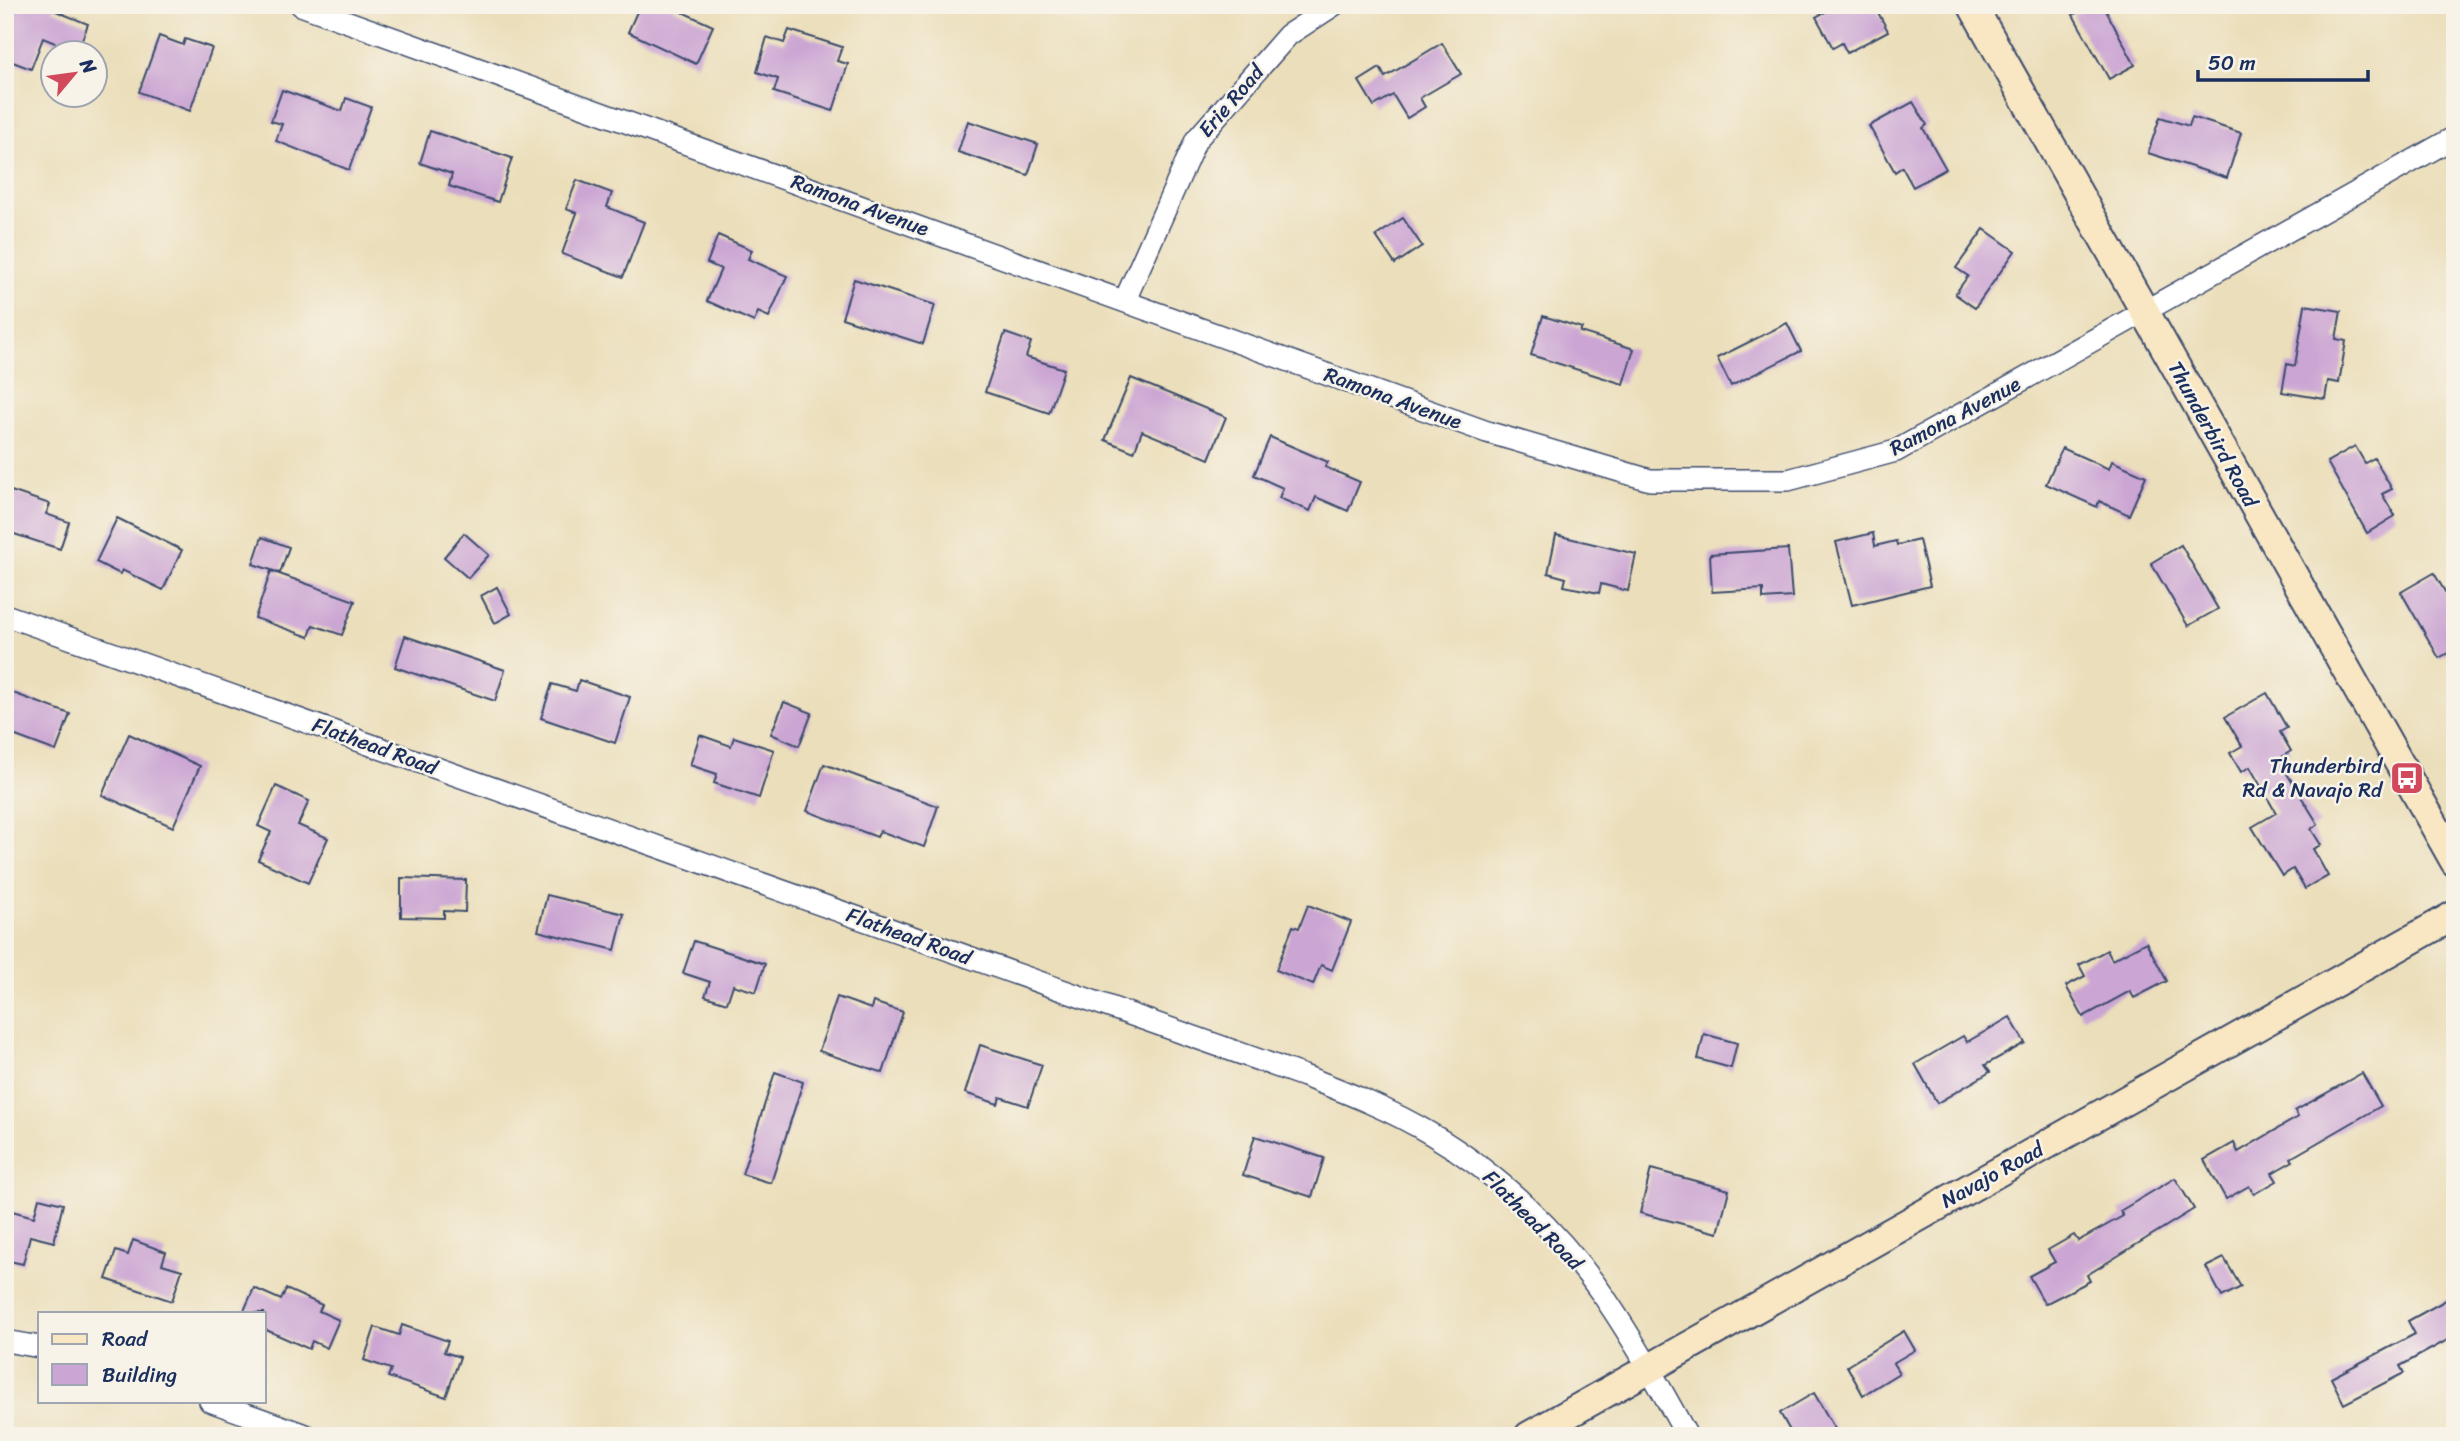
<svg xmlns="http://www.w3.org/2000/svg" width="2460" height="1441" font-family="Sriracha,sans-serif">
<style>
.building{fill:#cba5d3}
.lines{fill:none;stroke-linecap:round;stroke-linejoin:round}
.minor-casing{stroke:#3a496c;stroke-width:24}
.secondary-casing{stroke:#3a496c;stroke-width:32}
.minor{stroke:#fff;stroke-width:21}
.secondary{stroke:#f9e7c3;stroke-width:28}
.labels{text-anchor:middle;stroke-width:5;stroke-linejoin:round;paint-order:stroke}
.street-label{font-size:21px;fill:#1b2f5e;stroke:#f7f3e8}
.poi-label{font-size:21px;fill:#1b2f5e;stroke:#f7f3e8;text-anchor:end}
</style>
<rect width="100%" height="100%" fill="#f7f3e8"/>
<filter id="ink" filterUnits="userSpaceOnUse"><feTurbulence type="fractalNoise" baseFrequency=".0143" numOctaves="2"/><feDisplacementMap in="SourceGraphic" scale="14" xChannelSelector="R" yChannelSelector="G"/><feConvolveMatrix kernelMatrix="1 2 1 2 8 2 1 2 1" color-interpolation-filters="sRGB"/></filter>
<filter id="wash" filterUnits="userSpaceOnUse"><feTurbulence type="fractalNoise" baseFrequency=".00686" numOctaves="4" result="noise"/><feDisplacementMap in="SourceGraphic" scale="28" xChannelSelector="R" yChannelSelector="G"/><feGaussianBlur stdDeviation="1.57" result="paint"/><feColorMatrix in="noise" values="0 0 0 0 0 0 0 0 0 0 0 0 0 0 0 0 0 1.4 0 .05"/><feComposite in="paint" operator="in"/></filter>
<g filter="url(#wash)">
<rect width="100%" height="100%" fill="#ebdeba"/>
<g id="blocks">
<!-- building -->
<g class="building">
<polygon points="5,5 55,5 53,10 88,24 77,52 43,38 31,69 5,59"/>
<polygon points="640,5 667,5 713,26 696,64 628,32"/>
<polygon points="1821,5 1874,5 1888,31 1847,53 1842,43 1833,48 1816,17 1825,12"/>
<polygon points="2091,5 2103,5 2135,65 2109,79 2073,15"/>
<polygon points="789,30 842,47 837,61 848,64 833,111 774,92 778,79 757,72 767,37 784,43"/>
<polygon points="159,36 183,45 185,39 212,48 190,111 139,92"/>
<polygon points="1442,43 1461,74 1420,98 1425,107 1407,118 1393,95 1374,106 1359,81 1380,68 1385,77"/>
<polygon points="282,90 342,111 346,98 371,107 349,170 276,141 282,124 271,121"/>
<polygon points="1913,102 1927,125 1923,128 1946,169 1913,187 1902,167 1895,172 1869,126"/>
<polygon points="2160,117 2189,126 2192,117 2241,133 2227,178 2148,153"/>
<polygon points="968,121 1038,144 1028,175 958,152"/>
<polygon points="430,131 512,158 498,202 449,186 452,174 420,163"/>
<polygon points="577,180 612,193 607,207 644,222 623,277 562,254 577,213 566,209"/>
<polygon points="1403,218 1422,246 1395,264 1376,236"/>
<polygon points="1984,229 2015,251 1975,308 1955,294 1968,276 1956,268"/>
<polygon points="718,235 752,250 748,259 787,276 769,317 758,312 754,322 707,301 721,269 707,263"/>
<polygon points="854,279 935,305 923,344 842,318"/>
<polygon points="2305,305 2341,311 2336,339 2346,341 2339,383 2328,381 2325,399 2282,392 2287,364 2295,366"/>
<polygon points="1543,316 1582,328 1580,332 1634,349 1623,384 1531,355"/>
<polygon points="1787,323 1801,351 1731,386 1717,358"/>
<polygon points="1005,333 1031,342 1026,357 1064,369 1049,413 985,392"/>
<polygon points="1131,378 1226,417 1209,459 1142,431 1134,452 1105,440"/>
<polygon points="1270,437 1328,462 1325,467 1360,482 1348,511 1316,497 1310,511 1279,498 1283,488 1254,475"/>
<polygon points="2355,446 2365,463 2374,458 2392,489 2382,494 2395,516 2367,533 2327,462"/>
<polygon points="2062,448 2109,469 2112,461 2146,476 2129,515 2099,501 2097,507 2046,484"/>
<polygon points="5,489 50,504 46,514 69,522 60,549 5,531"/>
<polygon points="117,518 182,550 163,590 122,570 120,574 96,562"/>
<polygon points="464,533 489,555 468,578 444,557"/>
<polygon points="1873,533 1875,546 1896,541 1897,545 1919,540 1930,586 1852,605 1836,542"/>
<polygon points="1556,535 1636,554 1628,591 1601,584 1599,593 1564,586 1566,578 1548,573"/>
<polygon points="262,537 289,547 280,573 253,564"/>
<polygon points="2181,545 2218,609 2188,626 2151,563"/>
<polygon points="1788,549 1792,597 1763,599 1763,589 1712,592 1710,554"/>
<polygon points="271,571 355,601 342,635 313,625 309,637 255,618"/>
<polygon points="2434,573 2455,609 2455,649 2439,658 2401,592"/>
<polygon points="497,587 511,614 495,623 481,596"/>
<polygon points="405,636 505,670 495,701 395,667"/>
<polygon points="579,680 630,697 615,743 541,718 552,684 576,691"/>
<polygon points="5,690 70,714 56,751 5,732"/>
<polygon points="2267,693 2287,728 2280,732 2291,751 2283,756 2291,769 2286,772 2318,824 2311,829 2321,845 2313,849 2328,876 2305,889 2293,869 2282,876 2252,827 2276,813 2250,767 2241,772 2230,753 2242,746 2225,717"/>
<polygon points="784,702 812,713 799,746 771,734"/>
<polygon points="129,734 200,766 173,827 102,795"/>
<polygon points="700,735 731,746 734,737 774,750 759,798 714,783 717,774 690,765"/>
<polygon points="824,764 938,806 924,847 880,831 877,837 807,811"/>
<polygon points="276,786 309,801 298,825 328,838 308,883 258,860 271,832 258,826"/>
<polygon points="401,878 466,880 465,912 444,911 444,918 401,917"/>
<polygon points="547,895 624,914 615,950 538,931"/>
<polygon points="1308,905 1351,922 1332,970 1321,965 1313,985 1276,970 1293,926 1299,928"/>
<polygon points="694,941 765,964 756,992 733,985 727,1003 705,996 710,982 683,973"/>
<polygon points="2146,942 2167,981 2134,998 2130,991 2083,1017 2066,986 2085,976 2079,965 2107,950 2112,960"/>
<polygon points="837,997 871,1009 873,1002 903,1012 883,1073 819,1051"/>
<polygon points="2010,1017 2025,1043 1985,1065 1990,1072 1937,1103 1915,1064 1963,1036 1967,1042"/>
<polygon points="1704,1034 1737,1043 1731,1068 1698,1059"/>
<polygon points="980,1045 1042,1065 1028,1106 1000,1097 998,1104 965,1093"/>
<polygon points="775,1072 803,1082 771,1183 742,1174"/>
<polygon points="2362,1073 2381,1106 2291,1158 2293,1161 2272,1173 2277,1181 2254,1194 2249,1186 2226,1199 2204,1160 2234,1143 2238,1152 2298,1117 2295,1111"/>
<polygon points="1255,1136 1324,1158 1312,1197 1243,1175"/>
<polygon points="1651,1169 1729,1190 1718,1233 1640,1213"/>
<polygon points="2175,1178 2194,1209 2087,1275 2090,1281 2045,1304 2029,1276 2055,1262 2048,1250 2074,1235 2078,1241 2123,1216 2120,1211"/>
<polygon points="39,1198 63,1204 54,1242 30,1236 23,1264 5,1260 5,1209 34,1217"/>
<polygon points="133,1240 166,1252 162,1264 182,1270 172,1301 106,1279 116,1251 128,1255"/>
<polygon points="2224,1258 2241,1287 2222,1297 2206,1267"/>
<polygon points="254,1288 281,1300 286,1289 322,1305 319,1311 339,1320 327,1348 312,1341 309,1349 264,1329 264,1313 243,1313"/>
<polygon points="2455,1295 2455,1336 2400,1366 2404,1373 2344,1404 2331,1378 2415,1334 2408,1321"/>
<polygon points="402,1325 448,1341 444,1352 460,1357 446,1397 388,1377 391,1369 364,1360 375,1327 399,1335"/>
<polygon points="1904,1331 1915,1350 1893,1363 1899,1373 1863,1395 1847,1366"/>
<polygon points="1814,1393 1839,1436 1793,1436 1780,1413"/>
</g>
</g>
</g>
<g filter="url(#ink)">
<use href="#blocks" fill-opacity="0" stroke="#3a496c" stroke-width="2"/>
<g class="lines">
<!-- minor casing -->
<g class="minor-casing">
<g id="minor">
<polyline points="301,5 1487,432 1650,480 1788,480 1896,451 2455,137"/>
<polyline points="1125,300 1196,140 1288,35 1334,5"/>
<path d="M5 615 1304 1076C1348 1093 1391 1110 1431 1134 1499 1174 1560 1233 1605 1298 1635 1342 1661 1389 1687 1436"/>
<polyline points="5,1341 40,1347"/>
<polyline points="210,1401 308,1436"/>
</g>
</g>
<!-- secondary casing -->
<g class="secondary-casing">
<g id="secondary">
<polyline points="1972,5 2455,862"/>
<polyline points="1529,1436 2455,915"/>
</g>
</g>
<!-- minor -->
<use href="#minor" class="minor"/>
<!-- secondary -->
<use href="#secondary" class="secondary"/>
</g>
</g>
<!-- icons -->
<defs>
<g id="bus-square" transform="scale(1.75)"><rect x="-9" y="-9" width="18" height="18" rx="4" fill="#d1495b" stroke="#f7f3e8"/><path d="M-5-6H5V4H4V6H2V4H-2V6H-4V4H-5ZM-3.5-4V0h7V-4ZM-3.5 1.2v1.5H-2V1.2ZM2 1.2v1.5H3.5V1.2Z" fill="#fff"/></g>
</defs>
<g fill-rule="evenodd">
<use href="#bus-square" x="2407" y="778"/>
</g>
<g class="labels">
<!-- street labels -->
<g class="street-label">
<text transform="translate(1231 101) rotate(-49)" y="7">Erie Road</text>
<text transform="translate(860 205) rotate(20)" y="7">Ramona Avenue</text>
<text transform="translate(1393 398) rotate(20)" y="7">Ramona Avenue</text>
<text transform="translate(1955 416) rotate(-28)" y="7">Ramona Avenue</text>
<text transform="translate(2213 434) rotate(61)" y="7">Thunderbird Road</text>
<text transform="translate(375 746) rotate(20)" y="7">Flathead Road</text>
<text transform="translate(909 936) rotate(20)" y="7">Flathead Road</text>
<text transform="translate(1992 1175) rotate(-29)" y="7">Navajo Road</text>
<text transform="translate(1533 1220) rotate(45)" y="7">Flathead Road</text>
</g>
<!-- poi labels -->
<g class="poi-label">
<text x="2382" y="773">Thunderbird<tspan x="2382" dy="24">Rd &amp; Navajo Rd</tspan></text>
</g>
</g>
<!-- margin -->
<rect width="2460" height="1441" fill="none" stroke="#f7f3e8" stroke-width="28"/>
<!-- legend -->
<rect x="38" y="1312" width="228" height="91" fill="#f7f3e8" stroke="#9fa5b1" stroke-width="2"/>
<rect x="52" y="1334" width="35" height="10" fill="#f9e7c3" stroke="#9fa5b1" stroke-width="2"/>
<text x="102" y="1346" font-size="21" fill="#1b2f5e">Road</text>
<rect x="52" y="1364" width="35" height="21" fill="#cba5d3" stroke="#9fa5b1" stroke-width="2"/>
<text x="102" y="1382" font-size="21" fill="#1b2f5e">Building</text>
<!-- north arrow -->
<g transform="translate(74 74) rotate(61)"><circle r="33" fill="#f7f3e8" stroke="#9fa5b1" stroke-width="2"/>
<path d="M0-5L12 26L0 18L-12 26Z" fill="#d1495b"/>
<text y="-10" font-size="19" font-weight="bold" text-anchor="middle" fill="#1b2f5e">N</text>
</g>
<!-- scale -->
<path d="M2198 70v10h170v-10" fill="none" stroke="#1b2f5e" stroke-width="3.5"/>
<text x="2208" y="70" font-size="21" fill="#1b2f5e" stroke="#f7f3e8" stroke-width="5" paint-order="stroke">50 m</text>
</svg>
